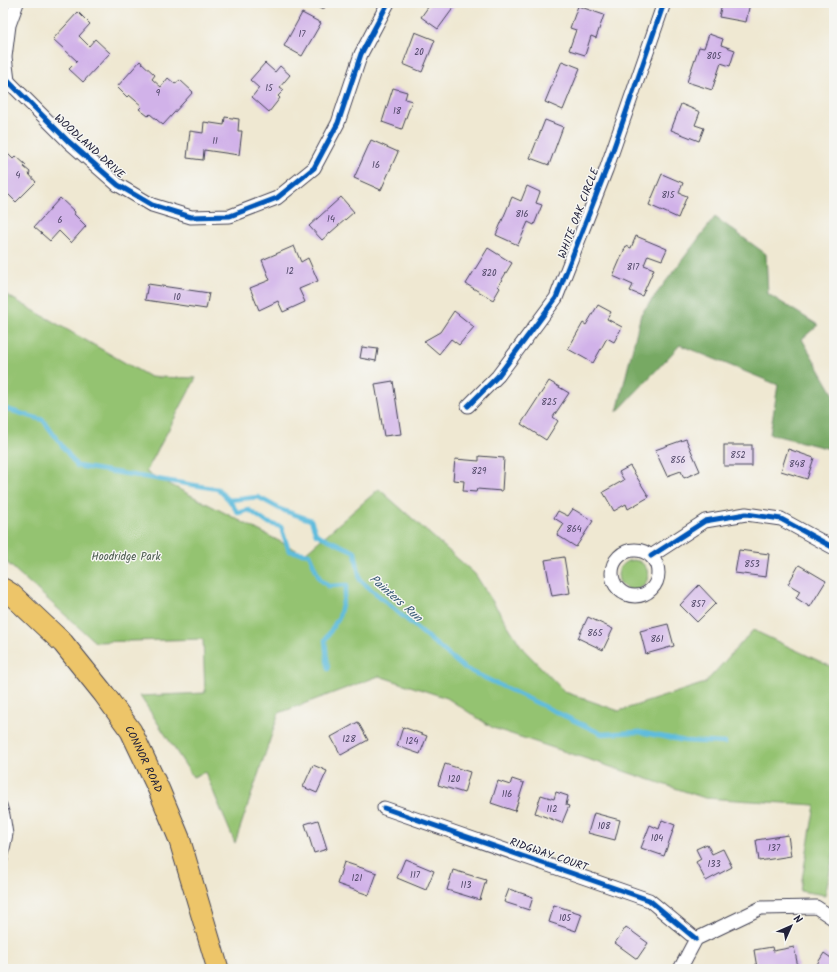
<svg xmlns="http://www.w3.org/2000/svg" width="837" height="972" font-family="Kalam,sans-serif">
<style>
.green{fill:#94c371;stroke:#5b7256}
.forest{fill:#77a963;stroke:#4c664f}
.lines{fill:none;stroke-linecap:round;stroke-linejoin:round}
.stream{stroke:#5fbcdd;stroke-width:4.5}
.building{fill:#d1b2e9}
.service-casing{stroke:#414052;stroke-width:9}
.minor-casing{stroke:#414052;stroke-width:15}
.primary-casing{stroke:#414052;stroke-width:23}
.service{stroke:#fff;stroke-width:7}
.minor{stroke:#fff;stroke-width:13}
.primary{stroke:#edc569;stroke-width:21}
.cycleway-casing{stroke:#f6f6f2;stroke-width:8}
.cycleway{stroke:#0057b8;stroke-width:5}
.labels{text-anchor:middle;stroke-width:3;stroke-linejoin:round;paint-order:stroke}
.number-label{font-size:9px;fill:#4e4666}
.street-label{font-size:11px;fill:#22223b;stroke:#f6f6f2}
.park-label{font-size:11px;fill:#4a5a4e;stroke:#f6f6f2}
.water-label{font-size:12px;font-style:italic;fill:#375874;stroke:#f6f6f2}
</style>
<rect width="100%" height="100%" fill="#f6f6f2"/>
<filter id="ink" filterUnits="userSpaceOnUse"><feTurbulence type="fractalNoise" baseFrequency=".025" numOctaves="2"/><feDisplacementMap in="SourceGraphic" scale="8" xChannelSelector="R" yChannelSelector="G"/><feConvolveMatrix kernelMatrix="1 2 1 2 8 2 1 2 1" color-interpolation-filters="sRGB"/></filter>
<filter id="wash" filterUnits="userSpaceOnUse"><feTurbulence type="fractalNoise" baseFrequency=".012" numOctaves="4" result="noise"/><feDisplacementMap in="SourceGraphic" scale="16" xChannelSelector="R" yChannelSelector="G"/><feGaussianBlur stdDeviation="0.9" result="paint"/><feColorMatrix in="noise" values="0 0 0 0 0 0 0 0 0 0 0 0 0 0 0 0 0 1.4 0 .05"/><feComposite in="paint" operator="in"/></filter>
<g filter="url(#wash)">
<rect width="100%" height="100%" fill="#efe8d2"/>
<!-- green -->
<g class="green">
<polygon points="3,293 150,377 196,378 146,472 304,554 379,489 475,574 523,649 565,692 619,711 705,683 753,630 834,668 834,851 825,895 800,891 815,805 705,798 493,728 447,698 379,676 279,713 235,843 205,772 193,777 140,696 205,693 203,639 95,642 3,559"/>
<circle cx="633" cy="575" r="15"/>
</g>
<!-- forest -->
<polygon class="forest" points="715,217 766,254 768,294 818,325 802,339 834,395 834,450 770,434 778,385 680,345 617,412 641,314"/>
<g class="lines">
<!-- stream -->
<g class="stream">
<polyline points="3,408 43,420 77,466 218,489 229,500 258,497 282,510 311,520 316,534 355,552 360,580 464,668 602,734 639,732 685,741 725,743"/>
<polyline points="229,500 238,513 249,510 266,522 281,527 289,551 309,554 320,579 328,586 347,585 339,617 325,640 328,669"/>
</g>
</g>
<g id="blocks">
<!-- building -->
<g class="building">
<polygon points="309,3 327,3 323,10"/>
<polygon points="431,3 457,3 438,29 421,17"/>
<polygon points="722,3 750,3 746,22 719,17"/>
<polygon points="578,6 604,15 596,38 591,36 585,55 569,50 576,30 570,28"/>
<polygon points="78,12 90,24 79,36 89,46 95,39 110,53 83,82 69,69 77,61 53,39"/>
<polygon points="302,13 321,23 302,56 284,46"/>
<polygon points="415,32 435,40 422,72 403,64"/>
<polygon points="709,34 723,39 721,45 735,50 730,66 721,63 712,90 687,82 699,47 704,48"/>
<polygon points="140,61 155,75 152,79 161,87 168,78 175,84 180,80 193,92 163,125 150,114 148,116 139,109 142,106 129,95 127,97 117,87"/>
<polygon points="562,61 580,68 563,110 545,102"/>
<polygon points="265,63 275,72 280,66 290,75 280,87 284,90 278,96 280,98 269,112 252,97 259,88 250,80"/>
<polygon points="393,88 407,92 405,99 412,101 402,129 382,122"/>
<polygon points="681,104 700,112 695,125 704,128 699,141 671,130"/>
<polygon points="225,117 239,119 238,131 242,131 239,155 204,150 203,160 187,158 190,131 203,133 204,122 224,125"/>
<polygon points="545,120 563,127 549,165 530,158"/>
<polygon points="371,140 398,152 381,190 354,178"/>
<polygon points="3,149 13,159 16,156 26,165 24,167 30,172 29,174 36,182 16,202 3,189 3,181 7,177 3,173"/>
<polygon points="662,174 683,183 679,193 687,196 678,218 649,205"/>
<polygon points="527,186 540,192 536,203 542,205 534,225 528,222 518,245 496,235 512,197 521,201"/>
<polygon points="341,197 354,212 322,240 309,226"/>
<polygon points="60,198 75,212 74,214 86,226 71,243 59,231 50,241 34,227"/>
<polygon points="636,236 667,249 662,260 648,255 644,265 654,269 642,296 630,291 633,285 613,276 626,246 631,248"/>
<polygon points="294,246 301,262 308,258 318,281 299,289 305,302 283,312 278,301 259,310 250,288 270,280 262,260"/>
<polygon points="488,248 512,263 498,286 500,288 493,300 466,284"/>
<polygon points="148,284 209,293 206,309 145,300"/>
<polygon points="598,305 611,312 607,319 622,327 614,342 607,338 593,363 568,349 583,323 586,325"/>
<polygon points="454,311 474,327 459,345 451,339 439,354 424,341 440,332"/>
<polygon points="362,347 378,349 376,361 360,358"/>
<polygon points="393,381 401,434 384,436 375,384"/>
<polygon points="549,381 569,393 553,417 558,421 546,440 521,424"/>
<polygon points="686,439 700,471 684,478 681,471 667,476 655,450"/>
<rect x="724" y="445" width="28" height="21"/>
<polygon points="788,449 814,458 807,479 781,471"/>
<polygon points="479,456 504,458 502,491 477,489 476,492 463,491 464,481 453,480 455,459 479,461"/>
<polygon points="630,466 649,497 628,509 626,504 614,511 603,492 624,480 619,472"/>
<polygon points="573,509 593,521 576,547 557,535 564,524 554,518 558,511 568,516"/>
<polygon points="739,550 769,554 766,577 735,573"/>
<polygon points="564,557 570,593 552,596 545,560"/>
<polygon points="799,565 826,581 810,607 796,598 800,591 788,584"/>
<polygon points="699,585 716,603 697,622 680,605"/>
<polygon points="588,617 613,629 603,650 578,638"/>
<polygon points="668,624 674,646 646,654 640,631"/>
<polygon points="358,722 368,740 341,755 331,737"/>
<polygon points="403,727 427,736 420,754 397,746"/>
<polygon points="445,764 470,772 464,793 438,785"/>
<polygon points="313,765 327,771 317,793 303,787"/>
<polygon points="512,779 524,783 515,811 491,803 498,781 510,785"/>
<polygon points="556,792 568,796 566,805 569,806 562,823 535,813 541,795 554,799"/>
<polygon points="594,813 620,820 615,840 588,833"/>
<polygon points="318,820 327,849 314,853 305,824"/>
<polygon points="662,820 675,825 664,856 641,848 650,825 659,829"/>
<polygon points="788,835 791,856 759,861 756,840"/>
<polygon points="707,844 712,854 723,849 732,867 706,881 696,862 701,859 696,849"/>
<polygon points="405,859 434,871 426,890 397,878"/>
<polygon points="344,862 377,873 369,895 337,884"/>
<polygon points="453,870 486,880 480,900 447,890"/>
<polygon points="509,889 533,897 529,910 504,902"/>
<polygon points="554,905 582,914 576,931 549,922"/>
<polygon points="626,927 648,943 637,959 615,943"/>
<polygon points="772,947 773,951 794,947 798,967 789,969 765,969 765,966 757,968 754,950"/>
<polygon points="824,953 834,960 834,969 814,969"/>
</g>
</g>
</g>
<g filter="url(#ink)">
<use href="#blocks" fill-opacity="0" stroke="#414052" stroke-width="1"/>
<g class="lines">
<!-- service casing -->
<g class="service-casing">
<polyline id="service" points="3,805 6,815 9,834 3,864"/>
</g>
<!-- minor casing -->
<g class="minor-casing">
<g id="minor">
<polyline points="3,78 8,81 68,141 118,185 152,205 191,217 230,216 277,198 314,168 338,123 361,54 388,3"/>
<polyline points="8,81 5,57 9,25 17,3"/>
<polyline points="468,406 498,376 556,298 606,170 664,3"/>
<circle cx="635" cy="573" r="23"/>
<polyline points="651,556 705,521 746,514 781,519 834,548"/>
<polyline points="384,808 649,900 696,939"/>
<polyline points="680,969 696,939 761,908 816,907 834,919"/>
</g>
</g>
<!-- primary casing -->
<g class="primary-casing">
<g id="primary">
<path id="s1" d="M3 589 11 594 63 643 104 694 131 731 159 790 179 838 218 969"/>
</g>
</g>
<!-- service -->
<use href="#service" class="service"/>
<!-- minor -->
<use href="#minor" class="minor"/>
<!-- primary -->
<use href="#primary" class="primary"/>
<!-- cycleway casing -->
<g class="cycleway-casing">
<g id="cycleway">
<polyline points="3,78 8,81 68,141 118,185 152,205 191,217 230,216 277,198 314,168 338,123 361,54 388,3"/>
<polyline points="468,406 498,376 556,298 606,170 664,3"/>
<polyline points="651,556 705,521 746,514 781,519 834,548"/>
<polyline points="384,808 649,900 696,939"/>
</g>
</g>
<!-- cycleway -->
<use href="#cycleway" class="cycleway"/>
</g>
</g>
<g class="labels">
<!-- number labels -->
<g class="number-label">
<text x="302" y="37">17</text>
<text x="419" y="55">20</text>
<text x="714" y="59">805</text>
<text x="269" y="91">15</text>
<text x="158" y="96">9</text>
<text x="397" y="114">18</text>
<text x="215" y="144">11</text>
<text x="376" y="168">16</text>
<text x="18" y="178">4</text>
<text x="668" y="198">815</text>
<text x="522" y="217">816</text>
<text x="331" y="222">14</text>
<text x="60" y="223">6</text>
<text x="633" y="270">817</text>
<text x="290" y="274">12</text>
<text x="489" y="276">820</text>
<text x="177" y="300">10</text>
<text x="549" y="405">825</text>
<text x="738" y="458">852</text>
<text x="678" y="463">856</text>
<text x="797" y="467">848</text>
<text x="479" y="474">829</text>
<text x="574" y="532">864</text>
<text x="752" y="567">853</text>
<text x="698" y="607">857</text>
<text x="595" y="636">865</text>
<text x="657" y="642">861</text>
<text x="349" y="742">128</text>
<text x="412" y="744">124</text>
<text x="454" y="782">120</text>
<text x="507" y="797">116</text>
<text x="552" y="812">112</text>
<text x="604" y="829">108</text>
<text x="657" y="841">104</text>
<text x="774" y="851">137</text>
<text x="714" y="867">133</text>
<text x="415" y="878">117</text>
<text x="357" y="881">121</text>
<text x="466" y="888">113</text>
<text x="565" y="921">105</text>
</g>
<!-- street labels -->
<g class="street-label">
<text transform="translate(90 146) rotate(42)" y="4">WOODLAND DRIVE</text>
<text transform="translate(578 213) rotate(-69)" y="4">WHITE OAK CIRCLE</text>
<text dy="4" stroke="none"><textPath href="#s1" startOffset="223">CONNOR ROAD</textPath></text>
<text transform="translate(549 854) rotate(19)" y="4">RIDGWAY COURT</text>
</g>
<!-- park labels -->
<g class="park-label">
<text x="126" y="560">Hoodridge Park</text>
</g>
<!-- water labels -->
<g class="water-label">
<text transform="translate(396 598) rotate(41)" y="4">Painters Run</text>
</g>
</g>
<!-- margin -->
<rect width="837" height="972" fill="none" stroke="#f6f6f2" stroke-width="16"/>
<!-- north arrow -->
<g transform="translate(791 926) rotate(45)" stroke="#f6f6f2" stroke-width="3" paint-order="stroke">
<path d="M0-3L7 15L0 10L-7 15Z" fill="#22223b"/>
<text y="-6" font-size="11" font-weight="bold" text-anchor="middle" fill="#22223b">N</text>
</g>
</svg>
